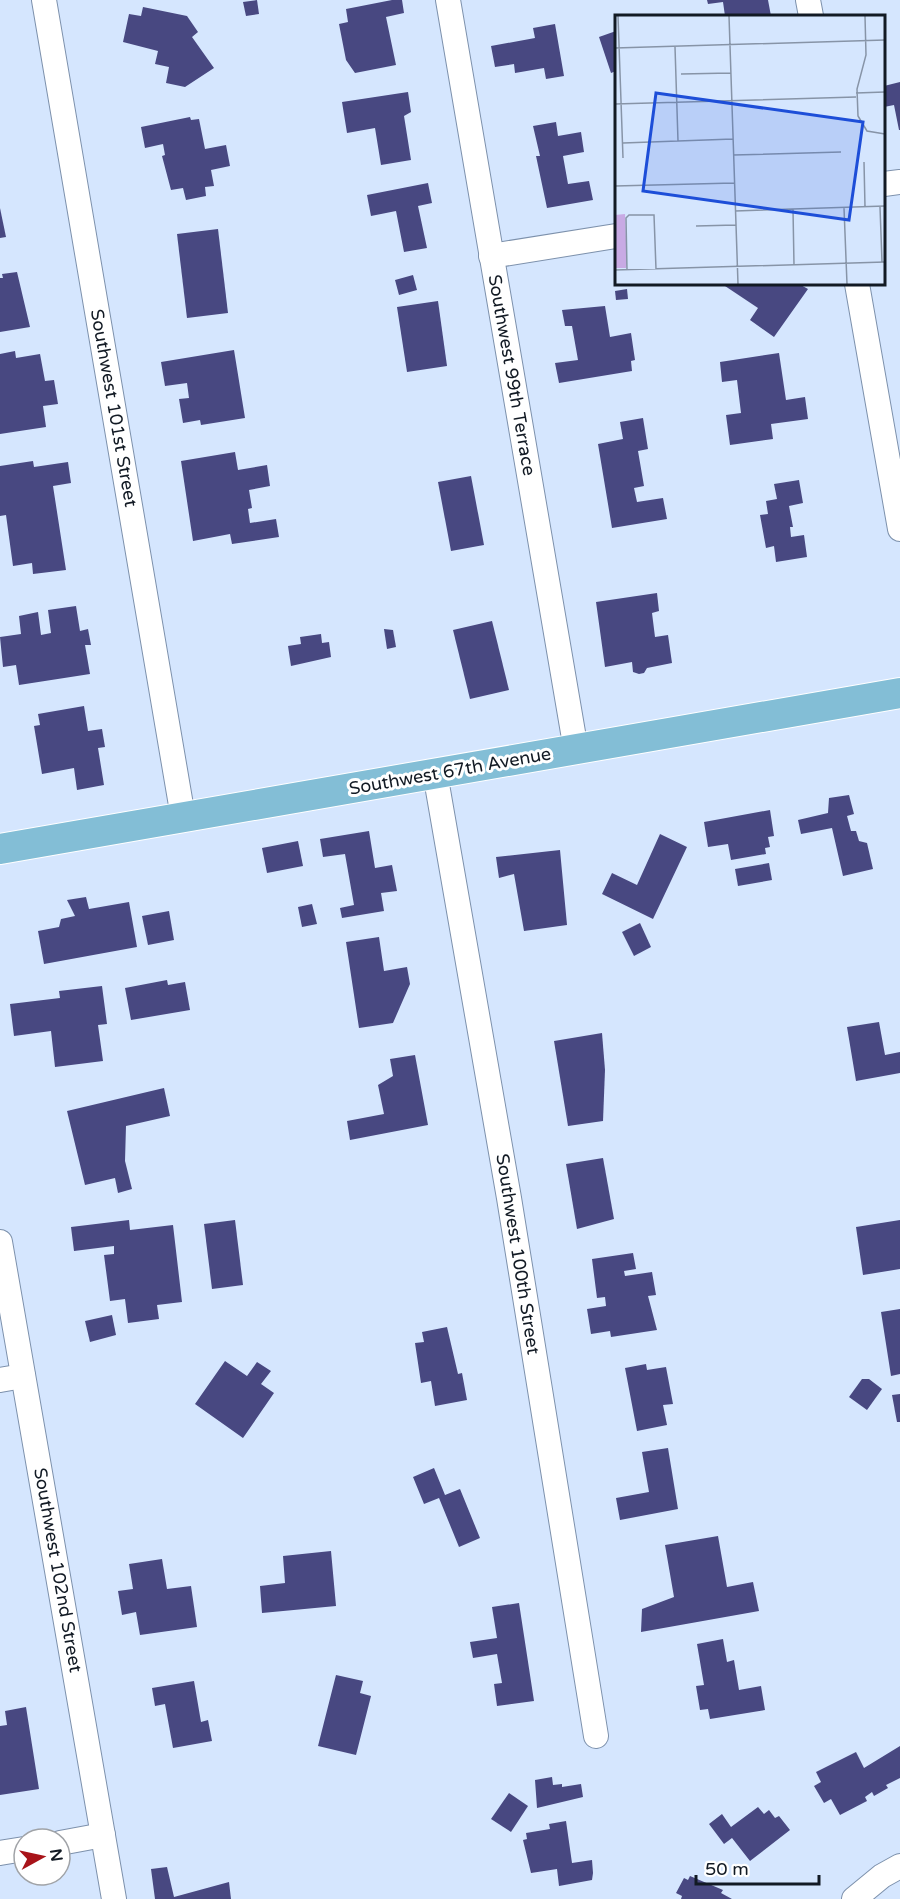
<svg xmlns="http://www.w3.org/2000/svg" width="900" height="1899" font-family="'Varela Round',sans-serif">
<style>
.building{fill:#484881}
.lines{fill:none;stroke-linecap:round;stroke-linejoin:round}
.minor-casing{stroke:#7d91ac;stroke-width:26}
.major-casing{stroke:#fff;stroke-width:32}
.minor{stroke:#fff;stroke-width:24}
.major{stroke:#83bed6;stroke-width:30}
.labels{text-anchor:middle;stroke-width:6;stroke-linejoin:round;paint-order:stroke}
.street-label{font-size:18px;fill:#121a24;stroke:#fff}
.inset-road{fill:none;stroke:#8794a7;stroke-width:1.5}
.view{fill:#1d4ed8;fill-opacity:0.15;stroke:#1d4ed8;stroke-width:3}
.inset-edge{fill:none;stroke:#121a24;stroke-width:3}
</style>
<rect width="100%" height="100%" fill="#d5e6fe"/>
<!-- building -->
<g class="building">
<polygon points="257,0 259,14 246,16 243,2"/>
<polygon points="392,0 402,0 404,13 386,17 396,65 355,73 346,60 339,24 348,22 346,9"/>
<polygon points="707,0 768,0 771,16 725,16 723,2 708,4"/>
<polygon points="143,7 187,16 198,32 192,37 214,68 185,87 166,83 169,67 155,64 158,51 123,42 129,14 141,16"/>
<polygon points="555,24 564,76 546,79 544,68 515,73 514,64 495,67 491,46 535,38 533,28"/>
<polygon points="616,31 616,71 611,73 599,37"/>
<polygon points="900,82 900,130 899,130 894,105 884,107 884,86"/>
<polygon points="408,92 411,112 404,116 411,160 381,165 375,128 347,133 342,102"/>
<polygon points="190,117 191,120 199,119 205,149 226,145 230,166 211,170 214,186 205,187 206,196 186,200 183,188 171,190 162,156 165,155 163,144 145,148 141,127"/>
<polygon points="556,122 558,136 581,132 584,152 563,156 568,184 589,181 593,200 547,208 536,156 540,156 533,126"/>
<polygon points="428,183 432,203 418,206 427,248 404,252 396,211 371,216 367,195"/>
<polygon points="0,208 6,237 0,238"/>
<polygon points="218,229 228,313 187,318 177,234"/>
<polygon points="17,272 30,327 0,332 0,278 3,278 2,274"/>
<polygon points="413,275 417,290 399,295 395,280"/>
<polygon points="722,284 799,284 808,289 774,337 750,320 758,308"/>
<polygon points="627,289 628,299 616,300 615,291"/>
<polygon points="438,301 447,366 407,372 397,307"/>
<polygon points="605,306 610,337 631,333 635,360 631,361 632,371 559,383 555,363 578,360 572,326 565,326 562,310"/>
<polygon points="234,350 245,418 201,425 200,420 183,423 179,399 189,398 187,383 165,386 161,362"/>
<polygon points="15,351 16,358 40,354 45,381 54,380 58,404 43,406 46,427 0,434 0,354"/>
<polygon points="779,353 786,400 805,397 808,419 771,424 773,439 730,445 726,415 741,413 737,380 722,382 720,362"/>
<polygon points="643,418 648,449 638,451 644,486 634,488 637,502 663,498 667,519 612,528 598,444 623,439 620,422"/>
<polygon points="235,452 238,470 267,465 270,486 249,490 252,508 248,509 250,523 276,519 279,537 232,544 230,534 193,541 181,461"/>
<polygon points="33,461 34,467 68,462 71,483 53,486 66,570 33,574 32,563 13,566 6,515 0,516 0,466"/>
<polygon points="471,476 484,545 451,551 438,482"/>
<polygon points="799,480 803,503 789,506 793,527 790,527 791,537 804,535 807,557 776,562 774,546 766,548 760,515 768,514 766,501 777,499 774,484"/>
<polygon points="657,593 659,611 652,613 655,637 668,635 672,663 647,668 644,673 639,674 633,672 632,662 605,667 596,602"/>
<polygon points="76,606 80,631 88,629 91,645 85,645 90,674 19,685 16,665 3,667 0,637 21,634 19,616 38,612 41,635 51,633 48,610"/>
<polygon points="492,621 509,690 470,699 453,630"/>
<polygon points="384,629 393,630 396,647 387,649"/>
<polygon points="321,634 322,643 329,642 331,657 291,666 288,646 301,644 300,637"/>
<polygon points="84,706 88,731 102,729 105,747 98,748 104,785 77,790 74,768 42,774 34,726 40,725 38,714"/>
<polygon points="849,795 854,814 847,816 851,831 856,831 859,841 867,843 873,869 843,876 832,828 801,834 798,820 828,813 829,798"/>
<polygon points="770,810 774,836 768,837 770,847 765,848 766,854 731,860 728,844 708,847 704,822"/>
<polygon points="369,831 375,868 392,865 397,891 381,893 384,911 342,918 340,908 354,905 345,854 323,857 320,839"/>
<polygon points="660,834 687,847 653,919 602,894 612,873 637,885"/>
<polygon points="298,841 303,866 267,873 262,848"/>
<polygon points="560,850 567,925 524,931 514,874 499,878 496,857"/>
<polygon points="769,863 772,880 738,886 735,869"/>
<polygon points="86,897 89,909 129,902 137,947 44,964 38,931 59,927 61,919 75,916 67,900"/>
<polygon points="312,904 317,924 302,927 298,907"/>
<polygon points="169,911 174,940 148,945 142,916"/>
<polygon points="640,923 651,947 634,956 622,932"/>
<polygon points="379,937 384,971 407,967 410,984 393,1023 359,1028 346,942"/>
<polygon points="167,980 168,985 185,982 190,1010 131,1020 125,988"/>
<polygon points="102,986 107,1024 98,1025 103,1061 55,1067 51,1031 14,1036 10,1004 60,998 59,991"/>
<polygon points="879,1022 885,1055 900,1052 900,1073 856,1081 847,1027"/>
<polygon points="602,1033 605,1070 603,1121 568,1126 554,1041"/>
<polygon points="415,1055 428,1125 350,1140 347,1121 384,1114 378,1085 393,1076 390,1059"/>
<polygon points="164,1088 170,1116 126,1126 125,1161 132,1189 118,1193 115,1178 85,1185 67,1111"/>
<polygon points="603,1158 614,1219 577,1229 566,1164"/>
<polygon points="129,1220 130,1230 173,1225 182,1302 157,1305 159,1319 128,1323 125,1299 110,1301 104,1255 114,1254 114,1246 74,1251 71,1227"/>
<polygon points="235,1220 243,1285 212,1289 204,1224"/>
<polygon points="900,1220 900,1269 863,1275 856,1227"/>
<polygon points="633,1253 636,1269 624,1271 625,1276 652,1272 656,1295 648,1296 657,1330 611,1337 610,1331 591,1334 587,1309 606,1306 605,1297 597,1298 592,1259"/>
<polygon points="900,1309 900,1374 891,1376 881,1312"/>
<polygon points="112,1315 116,1335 90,1342 85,1321"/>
<polygon points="447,1327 458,1374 462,1373 467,1400 435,1406 431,1381 421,1383 415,1343 424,1342 422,1332"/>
<polygon points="225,1361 247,1376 257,1362 271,1371 261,1384 274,1393 243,1438 195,1404"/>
<polygon points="646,1364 647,1370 666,1367 673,1404 663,1405 667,1425 637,1431 625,1368"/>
<polygon points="862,1379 869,1379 882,1389 867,1410 849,1397"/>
<polygon points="900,1394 900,1422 897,1422 892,1395"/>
<polygon points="668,1448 678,1509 620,1520 616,1498 649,1492 642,1452"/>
<polygon points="434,1468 445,1495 460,1489 480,1538 459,1547 439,1498 424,1504 413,1477"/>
<polygon points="718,1536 727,1587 753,1582 759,1611 641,1632 642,1609 674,1597 665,1545"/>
<polygon points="331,1551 336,1606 262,1613 260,1586 285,1583 283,1556"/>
<polygon points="162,1559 167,1589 191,1586 197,1627 140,1635 136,1612 122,1615 118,1591 133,1589 129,1564"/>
<polygon points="519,1603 534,1701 497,1706 494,1684 502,1683 497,1654 473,1658 470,1642 497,1638 492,1607"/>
<polygon points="723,1639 727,1662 734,1660 739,1690 761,1686 765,1710 710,1719 708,1709 700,1710 696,1686 704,1685 697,1644"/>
<polygon points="336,1675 363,1681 360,1693 371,1696 356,1755 318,1746"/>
<polygon points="194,1681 201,1722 208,1720 212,1741 173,1748 165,1704 155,1706 152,1688"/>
<polygon points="26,1707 39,1789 0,1795 0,1726 7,1725 5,1711"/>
<polygon points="900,1746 900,1778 886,1785 888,1788 874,1796 872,1792 865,1797 867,1801 840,1815 831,1799 824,1803 814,1786 821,1782 816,1772 856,1752 864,1768"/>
<polygon points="552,1777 553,1785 562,1784 562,1787 581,1784 583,1797 537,1808 535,1780"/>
<polygon points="509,1793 528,1806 511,1832 491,1819"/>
<polygon points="758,1807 764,1814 769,1810 775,1818 779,1816 790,1830 750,1861 732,1838 724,1844 709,1824 722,1814 731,1827"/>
<polygon points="566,1821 572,1863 592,1860 593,1873 592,1880 559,1886 557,1869 531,1873 523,1840 527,1839 526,1833 550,1829 549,1824"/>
<polygon points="167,1867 174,1897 229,1882 231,1899 155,1899 151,1869"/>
<polygon points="690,1876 723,1890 721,1893 732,1899 681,1899 682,1896 676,1893 684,1878 688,1880"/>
</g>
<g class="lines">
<!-- minor casing -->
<g class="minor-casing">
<g id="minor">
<polyline points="44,0 183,817"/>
<polyline points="448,0 576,750"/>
<polyline points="808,0 811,16"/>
<polyline points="884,184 900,182"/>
<polyline points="491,256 616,236"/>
<polyline points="857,284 900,529"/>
<polyline points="435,773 509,1198 596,1736"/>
<polyline points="0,1242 114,1899"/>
<polyline points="0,1380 23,1376"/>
<polyline points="60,1843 103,1835"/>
<polyline points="0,1853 24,1849"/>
<polyline points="854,1899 882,1876 900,1866"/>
</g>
</g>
<!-- major casing -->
<g class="major-casing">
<polyline id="major" points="0,849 900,693"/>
</g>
<!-- minor -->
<use href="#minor" class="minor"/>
<!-- major -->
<use href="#major" class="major"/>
</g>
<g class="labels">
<!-- street labels -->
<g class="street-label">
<text transform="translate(512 375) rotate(80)" y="6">Southwest 99th Terrace</text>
<text transform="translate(114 408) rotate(80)" y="6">Southwest 101st Street</text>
<text transform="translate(450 771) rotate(-10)" y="6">Southwest 67th Avenue</text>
<text transform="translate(518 1254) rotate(81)" y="6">Southwest 100th Street</text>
<text transform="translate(58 1570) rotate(80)" y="6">Southwest 102nd Street</text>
</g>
</g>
<!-- overview -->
<g transform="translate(615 15)">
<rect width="270" height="270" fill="#d5e6fe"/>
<path d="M10 199 12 249 11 253H0V200Z" fill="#c8aae4"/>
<path class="inset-road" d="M3 1 8 143M114 1 123 269M250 1 251 40 242 74 243 101 252 116 270 119M60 32 63 126M0 33 270 25M66 59 116 58M241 78 270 77M0 89 241 82M8 128 118 124M118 140 226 137M249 147 250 192M0 171 119 168M265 192 267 247M229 193 232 269M178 194 179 250M120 196 270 191M81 211 121 210M0 255 270 247M12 255 11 203 14 200H39L41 254"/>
<path class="view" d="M41 78 248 107 234 205 28 176Z"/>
<rect width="270" height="270" class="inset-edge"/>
</g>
<!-- north arrow -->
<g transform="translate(42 1857) rotate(82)"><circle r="28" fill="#ffffff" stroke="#a0a3a7" stroke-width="1.5"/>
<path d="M0-4.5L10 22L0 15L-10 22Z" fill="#a81319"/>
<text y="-9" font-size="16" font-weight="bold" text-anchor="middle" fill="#121a24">N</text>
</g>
<!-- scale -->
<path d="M696 1875v9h123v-9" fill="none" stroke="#121a24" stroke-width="3"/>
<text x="705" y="1875" font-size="18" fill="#121a24" stroke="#ffffff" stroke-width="4.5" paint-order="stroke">50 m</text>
</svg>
